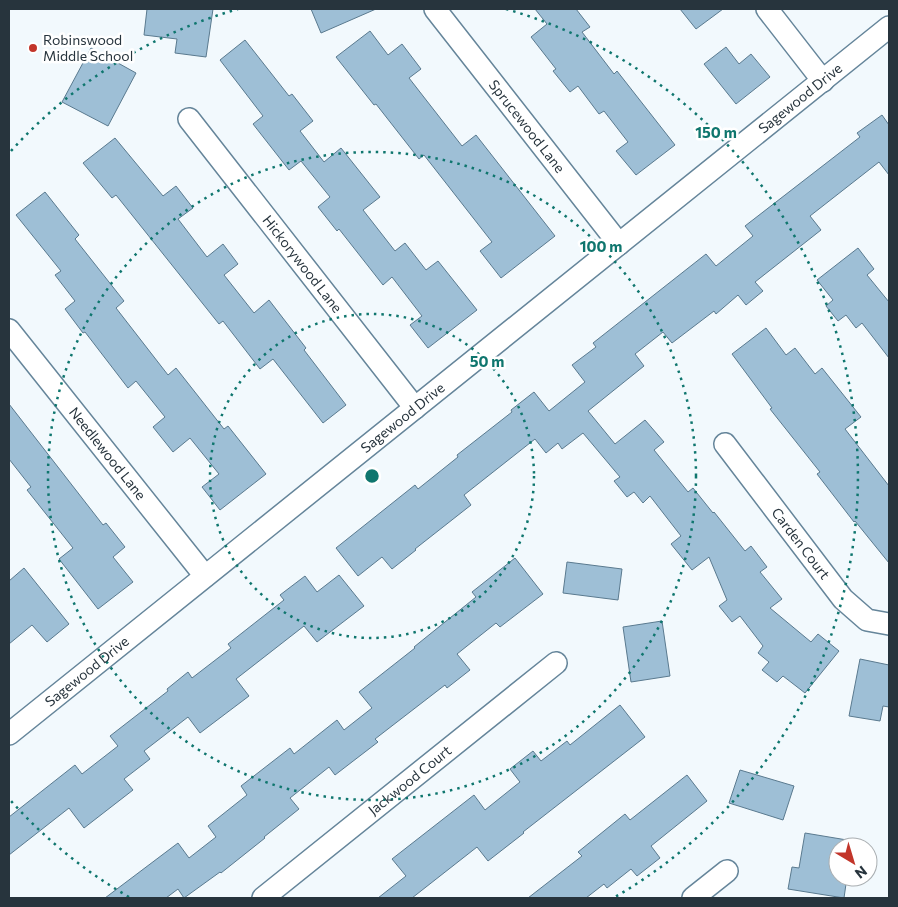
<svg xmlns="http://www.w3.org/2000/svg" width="898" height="907" font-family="Commissioner,sans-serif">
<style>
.building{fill:#9ebfd6;stroke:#5a7a8f}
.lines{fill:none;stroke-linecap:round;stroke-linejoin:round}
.minor-casing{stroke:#65859a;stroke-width:24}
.minor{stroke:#fff;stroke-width:21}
.ring{fill:none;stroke:#0f766e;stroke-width:2.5;stroke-dasharray:2.5 5}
.poi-dot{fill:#c2352a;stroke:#fff;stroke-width:2}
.labels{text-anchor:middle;stroke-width:5;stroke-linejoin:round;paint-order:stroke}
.poi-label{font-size:14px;fill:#27343d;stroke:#fff;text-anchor:start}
.street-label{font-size:14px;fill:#27343d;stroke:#fff}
.centre{fill:#0f766e;stroke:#fff;stroke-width:2.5}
.ring-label{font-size:15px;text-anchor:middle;font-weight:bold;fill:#0f766e;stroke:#fff;stroke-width:5;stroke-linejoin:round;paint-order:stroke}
</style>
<rect width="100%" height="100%" fill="#f2f9fd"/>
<!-- building -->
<g class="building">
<polygon points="147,9 213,9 206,57 175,53 177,39 144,35"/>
<polygon points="311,9 376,9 321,33"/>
<polygon points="535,9 576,9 590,27 582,32 614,74 617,71 675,145 636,175 616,151 628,142 604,111 599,114 578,86 570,92 553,71 556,69 531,37 547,24"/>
<polygon points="680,9 723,9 696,29"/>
<polygon points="370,31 388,55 402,44 421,69 409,78 462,146 476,135 555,236 501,278 480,251 492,242 424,155 419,159 376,104 374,105 336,57"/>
<polygon points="245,40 289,96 292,94 313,121 300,131 324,162 341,148 380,197 363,210 395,251 405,243 426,270 438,261 477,310 428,348 410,325 422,316 392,277 383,285 339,229 337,231 318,207 330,197 301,161 289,170 253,124 263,116 220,60"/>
<polygon points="726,47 739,64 751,54 770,77 736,104 704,64"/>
<polygon points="91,48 136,73 108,126 62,102"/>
<polygon points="882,115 889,125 889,175 879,162 810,216 821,230 755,282 763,291 746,305 738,295 716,314 714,311 672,343 663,332 635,354 644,366 588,411 615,444 645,420 664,442 654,450 688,492 693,488 713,513 714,512 745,551 751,546 767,567 760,572 782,599 770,608 811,642 818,634 839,651 805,693 783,676 777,682 762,670 769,662 758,653 763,646 740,616 732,622 719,606 727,600 709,557 692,570 671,544 681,536 650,496 643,503 634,492 627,497 614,481 620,477 583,433 562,449 558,443 546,453 535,439 464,495 471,505 415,549 416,550 392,569 382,557 358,576 336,548 415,485 418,489 458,457 457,455 512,412 511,410 534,392 549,411 585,382 572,365 596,347 593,343 706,254 716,266 753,236 745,226 860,137 857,133"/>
<polygon points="115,138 163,196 176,186 193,208 178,219 207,257 223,244 238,264 224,275 254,313 269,300 306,348 304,350 346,405 323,423 273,359 260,369 223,321 219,324 116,195 112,198 83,163"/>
<polygon points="45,192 79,235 75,239 124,301 116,308 168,375 176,368 224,429 228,426 266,474 220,510 202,487 219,474 190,438 173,452 153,427 165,417 136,381 128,388 85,332 83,333 65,309 75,301 55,275 61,271 16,215"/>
<polygon points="858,248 874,269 867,275 889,302 889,358 862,323 856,328 846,315 838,321 826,306 833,300 817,280"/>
<polygon points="766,328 786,355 795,348 815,374 822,368 861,417 845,429 889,486 889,563 855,521 854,522 817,474 820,472 770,409 772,408 732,354"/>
<polygon points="9,404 103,525 106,523 125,547 113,557 133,582 98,609 59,559 73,548 27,490 31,487 9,459"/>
<polygon points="515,558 543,594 500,627 496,623 457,654 470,670 447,688 445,685 375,739 378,742 335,775 329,767 290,798 299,809 264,837 265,838 221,873 220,872 184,898 178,889 166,898 105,898 178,843 189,858 216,837 208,826 247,795 241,786 290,748 294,754 337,720 344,730 372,708 359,692 415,648 414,647 476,597 472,592"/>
<polygon points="567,562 622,569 618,600 563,593"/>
<polygon points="24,568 69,624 47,642 32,625 9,644 9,581"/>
<polygon points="339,575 364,606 317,642 304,626 236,679 249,696 200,733 188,717 144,751 150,759 124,779 133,790 84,828 69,808 9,855 9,817 75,765 82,774 118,746 110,736 168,691 167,689 188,672 192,678 231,648 228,644 284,600 280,595 305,576 317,592"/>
<polygon points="662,621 670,676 631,682 623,627"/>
<polygon points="860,659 889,665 889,707 883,706 880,721 849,716"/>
<polygon points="620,705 645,737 523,832 524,833 488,861 477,847 412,898 378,898 406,876 392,859 474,795 485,810 520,782 510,769 533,751 541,761 567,741 570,745"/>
<polygon points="740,770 794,786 783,820 729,803"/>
<polygon points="687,775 707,801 651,846 660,858 637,876 631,869 607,888 604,884 586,898 528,898 582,856 578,852 625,814 630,820"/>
<polygon points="805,833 853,841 852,847 838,847 838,877 847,877 844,898 788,889 792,867 799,868"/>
</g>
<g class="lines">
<!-- minor casing -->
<g class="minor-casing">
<g id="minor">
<path id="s1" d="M435 9 619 244"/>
<polyline points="767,9 823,81"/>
<path id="s2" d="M189 119 415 408"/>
<path id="s3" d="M9 330 205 576"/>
<path id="s4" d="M725 444 843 599 867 620 889 624"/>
<path id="s5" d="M9 734 889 27"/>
<path id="s6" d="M263 898 556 663"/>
<polyline points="693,898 727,871"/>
</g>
</g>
<!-- minor -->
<use href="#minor" class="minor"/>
</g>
<!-- distance rings -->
<g class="ring">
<circle cx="372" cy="476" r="162"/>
<circle cx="372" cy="476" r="324"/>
<path d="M129 897A486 486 0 0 1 11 801M11 151A486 486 0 0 1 238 9M506 9A486 486 0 0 1 615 897"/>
</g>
<!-- markers -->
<circle class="poi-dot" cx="33" cy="48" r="5"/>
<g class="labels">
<!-- poi labels -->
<g class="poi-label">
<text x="43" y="45">Robinswood<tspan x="43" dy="16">Middle School</tspan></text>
</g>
<!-- street labels -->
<g class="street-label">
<text dy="5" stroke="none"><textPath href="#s5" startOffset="1015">Sagewood Drive</textPath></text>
<text dy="5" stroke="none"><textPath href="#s1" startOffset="149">Sprucewood Lane</textPath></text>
<text dy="5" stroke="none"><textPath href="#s2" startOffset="184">Hickorywood Lane</textPath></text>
<text dy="5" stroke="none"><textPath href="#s5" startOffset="505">Sagewood Drive</textPath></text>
<text dy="5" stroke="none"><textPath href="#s3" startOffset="158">Needlewood Lane</textPath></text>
<text dy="5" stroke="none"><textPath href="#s4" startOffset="125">Carden Court</textPath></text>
<text dy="5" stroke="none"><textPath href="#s5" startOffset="100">Sagewood Drive</textPath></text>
<text dy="5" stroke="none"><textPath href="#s6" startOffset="188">Jackwood Court</textPath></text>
</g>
</g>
<circle cx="372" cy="476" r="8" class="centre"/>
<g class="ring-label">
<text x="716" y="138">150 m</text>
<text x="601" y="252">100 m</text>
<text x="487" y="367">50 m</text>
</g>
<!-- border -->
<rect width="898" height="907" fill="none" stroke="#27343d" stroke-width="20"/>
<!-- north arrow -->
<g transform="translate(853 862) rotate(142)"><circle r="24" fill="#ffffff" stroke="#a9aeb1"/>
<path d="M0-4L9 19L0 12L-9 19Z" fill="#c2352a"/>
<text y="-8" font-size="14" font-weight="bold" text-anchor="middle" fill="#27343d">N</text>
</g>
</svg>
